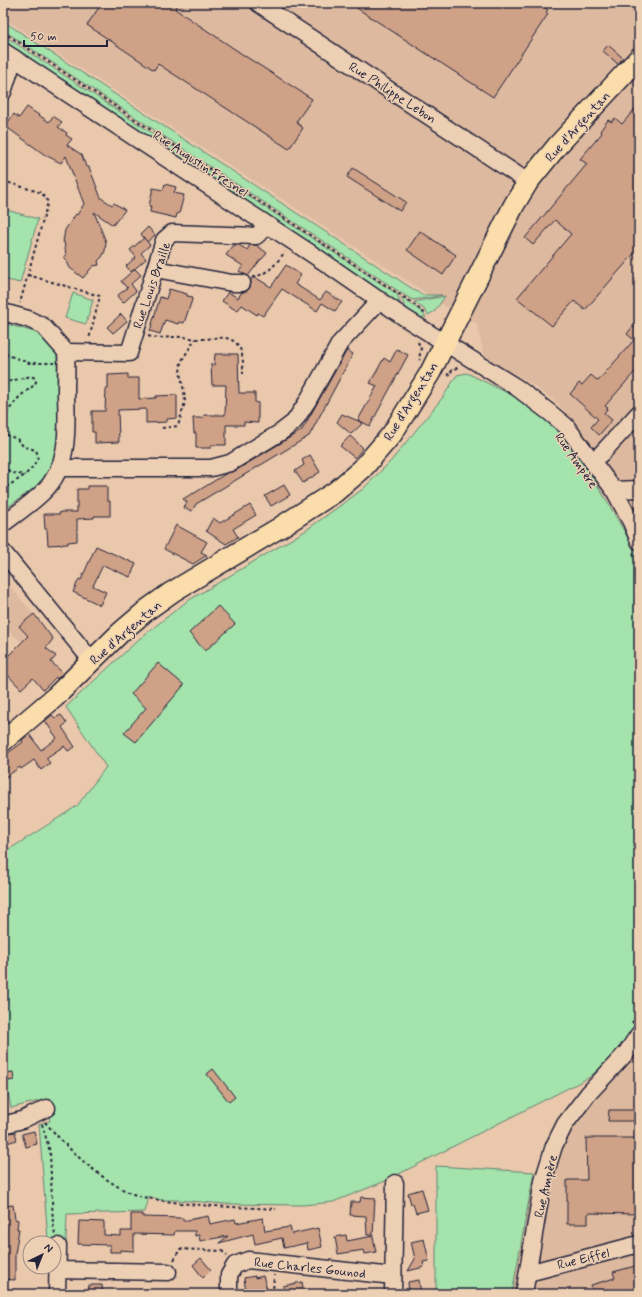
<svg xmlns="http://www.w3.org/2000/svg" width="642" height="1297" font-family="Mynerve,sans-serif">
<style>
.built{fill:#ddb99f}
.green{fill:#a4e3ab;stroke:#638273}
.building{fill:#cfa187;stroke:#22223b}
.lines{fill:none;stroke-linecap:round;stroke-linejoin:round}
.minor-casing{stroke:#22223b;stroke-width:19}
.major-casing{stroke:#22223b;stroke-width:23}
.path{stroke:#22223b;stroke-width:2;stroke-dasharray:3 3;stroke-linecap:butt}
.minor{stroke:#edd0b4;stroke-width:16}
.major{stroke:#fbddab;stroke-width:20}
.labels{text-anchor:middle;stroke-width:3;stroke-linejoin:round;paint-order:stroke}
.street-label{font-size:13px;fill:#22223b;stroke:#edd0b4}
</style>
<rect width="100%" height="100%" fill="#e9c8ac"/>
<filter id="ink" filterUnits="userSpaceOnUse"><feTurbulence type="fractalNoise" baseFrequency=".025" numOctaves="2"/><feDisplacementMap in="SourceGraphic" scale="8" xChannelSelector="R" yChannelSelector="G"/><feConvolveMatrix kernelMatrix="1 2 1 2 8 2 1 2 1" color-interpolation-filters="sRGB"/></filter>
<g filter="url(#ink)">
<!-- built -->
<g class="built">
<polygon points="3,3 639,3 639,519 598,454 577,425 557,403 530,383 484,357 477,324 435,300 429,295 3,18"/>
<polygon points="3,577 53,639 39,654 5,629 3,630"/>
<polygon points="639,1051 639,1294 512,1294 534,1172"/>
</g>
<!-- green -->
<g class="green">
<polygon points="3,21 422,295 442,295 427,298 412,300 3,30"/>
<polygon points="3,35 397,294 402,308 3,44"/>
<polygon points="3,209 38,219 20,283 3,279"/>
<polygon points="73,293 93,300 86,324 65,318"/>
<polygon points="445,296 435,311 428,315 424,309 414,302"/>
<path d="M401 297 421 311 426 317C410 319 406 310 401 297Z"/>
<polygon points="3,323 38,333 57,355 58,448 51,465 40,484 5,509 3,510"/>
<polygon points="467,373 524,401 552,422 581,458 607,501 637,554 639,561 639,1018 625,1041 607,1063 588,1078 383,1182 333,1202 303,1205 225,1204 177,1200 161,1200 149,1196 145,1212 67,1214 66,1242 48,1240 39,1124 50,1121 47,1108 42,1100 11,1108 3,1065 3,851 13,847 77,806 106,767 66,707 138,640 186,602 305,531 363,489 391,461 443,397 457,375"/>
<polygon points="436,1166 534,1172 512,1294 436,1294"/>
</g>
<!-- building -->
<g class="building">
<polygon points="102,3 179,3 175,9 245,56 312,99 296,122 303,128 289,149 158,64 154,70 87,25"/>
<polygon points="349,3 538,3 548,10 546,12 548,14 493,97"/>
<polygon points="608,45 623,58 618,64 603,51"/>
<polygon points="639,104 639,248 585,310 574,301 552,326 517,298 571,234 555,220 533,245 525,238 587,164 580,159 602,133 600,131 608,120 612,122 615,118 622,124"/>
<polygon points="27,107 49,122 53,116 62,122 58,127 67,133 66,135 72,139 67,145 82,155 86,167 89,167 101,198 112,205 114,203 125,210 113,225 94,212 106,242 105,251 102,257 98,261 99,265 93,266 83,278 70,268 64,256 66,255 64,242 63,242 65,230 76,214 77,215 84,204 66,156 61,163 45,155 5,126 14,114 19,118"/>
<polygon points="353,168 406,202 400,211 347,177"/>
<polygon points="165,184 176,187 174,193 184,195 179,214 177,213 176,218 150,212 151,206 149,206 153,188 163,190"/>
<polygon points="148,227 155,235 147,242 141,234"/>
<polygon points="420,231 456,255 443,275 407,250"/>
<polygon points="144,238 150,245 141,253 146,259 131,272 126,266 136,257 130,250"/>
<polygon points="234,245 239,245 247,250 250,245 256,245 267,253 262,259 261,259 248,276 239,271 243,266 226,255"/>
<polygon points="286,265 301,275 295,284 320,300 326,292 342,302 335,311 322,303 317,311 282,289 263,316 258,313 257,315 242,305 237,311 222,301 228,292 238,298 242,292 247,291 250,287 251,283 251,280 253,276 271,287"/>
<polygon points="135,269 141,275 131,284 136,291 123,303 117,296 128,287 127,288 121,281"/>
<polygon points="169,289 187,294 187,296 193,297 184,323 179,322 178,324 165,320 160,334 150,331 160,297 166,299"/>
<polygon points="121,314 127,321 113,333 107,327"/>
<polygon points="633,326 639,331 639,367 605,406 608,408 604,413 612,420 599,435 591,427 598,419 570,394 579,383 582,385 591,375 598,381 634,340 627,334"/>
<polygon points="397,349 408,355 370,426 358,420 377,386 370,383 384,358 390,362"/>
<polygon points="347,350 353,354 309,436 196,504 192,511 184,508 187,502 183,499 193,493 193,494 227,473 235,471 302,430"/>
<polygon points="215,354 238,354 239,393 255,393 255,402 258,403 258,423 244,422 244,425 226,425 226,445 211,445 211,448 196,448 196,433 194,433 193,418 203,418 204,415 225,415 226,385 212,385 211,364 214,365"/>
<polygon points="128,374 128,378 139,378 139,399 156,398 156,396 177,395 177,418 167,419 167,422 146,423 146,409 118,410 119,442 95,443 95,432 92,432 92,411 105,411 106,389 108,389 108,375"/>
<polygon points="342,414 363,423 351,434 337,422"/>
<polygon points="350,436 359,444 363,448 355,458 340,446"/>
<polygon points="310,455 320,472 303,483 295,471 304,465 302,460"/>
<polygon points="284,485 290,495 271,506 265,496"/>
<polygon points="87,486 107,486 107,501 110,501 110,516 94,516 94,518 77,519 77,541 68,542 68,544 48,545 47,529 45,529 44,514 60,514 60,512 77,512 77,489 87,489"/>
<polygon points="250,505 256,515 233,529 238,537 226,544 206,531 213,518 220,523"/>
<polygon points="176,525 207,542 201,552 207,555 193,564 164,549"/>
<polygon points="96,546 136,564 130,577 103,565 93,586 106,592 100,605 73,592 79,579 81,580"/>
<polygon points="218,606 235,624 205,651 189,633"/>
<polygon points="34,614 53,639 46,648 56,656 51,662 63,673 57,679 56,677 43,690 33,678 21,689 6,673 7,663 4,660 28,636 19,626"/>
<polygon points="158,663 184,685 136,742 124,733 146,708 131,694"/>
<polygon points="52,715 55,718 61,715 67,723 62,727 75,747 68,751 64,746 46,758 50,763 41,770 34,760 21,769 20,767 3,779 3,757 23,742 22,740 29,734 41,750 57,738 45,721"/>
<polygon points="213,1069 235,1097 229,1102 207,1074"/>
<polygon points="13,1072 14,1080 3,1082 3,1073"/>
<polygon points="609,1110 639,1110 639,1121 608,1121"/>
<polygon points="34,1131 37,1144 26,1147 22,1134"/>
<polygon points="15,1132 17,1140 3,1144 3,1134"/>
<polygon points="586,1138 639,1138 639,1214 588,1213 588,1224 567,1224 567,1180 587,1180"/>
<polygon points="422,1189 428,1210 416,1213 413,1204 411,1204 408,1193"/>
<polygon points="361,1197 375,1198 373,1235 367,1235 366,1216 350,1215 351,1202 360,1202"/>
<polygon points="13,1205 15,1219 18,1220 17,1229 19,1229 15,1254 15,1280 3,1279 3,1206"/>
<polygon points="131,1214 143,1214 143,1217 183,1218 183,1221 208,1216 210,1224 235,1219 236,1223 263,1218 265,1231 290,1227 292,1234 318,1228 322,1247 308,1250 307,1243 284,1248 282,1238 255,1244 253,1234 219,1243 228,1236 200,1241 199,1235 195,1236 195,1231 175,1231 174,1235 134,1234 134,1251 120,1250 120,1252 110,1252 110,1245 78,1244 79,1221 104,1222 104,1235 121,1236 121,1231 131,1231"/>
<polygon points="346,1235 347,1241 373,1236 376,1252 365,1254 364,1250 338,1254 335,1237"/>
<polygon points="424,1239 429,1261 423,1262 424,1267 408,1271 415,1259 411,1242"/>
<polygon points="201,1258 211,1270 203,1278 193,1265"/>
<polygon points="639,1265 639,1294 594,1294 591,1285 615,1278 613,1272"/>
<polygon points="255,1276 255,1278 263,1276 267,1289 246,1293 244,1278"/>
<polygon points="419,1280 421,1294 409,1294 408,1282"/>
<polygon points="302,1282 304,1294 284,1294 283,1286"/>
<polygon points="89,1285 102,1285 103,1294 88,1294"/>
</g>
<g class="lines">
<!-- minor casing -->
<g class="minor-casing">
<g id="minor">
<polyline points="258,3 528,182"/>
<polyline points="3,51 321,260 405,318 516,387 549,412 566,426 614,490 631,522 639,541"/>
<polyline points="3,92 14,58"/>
<polyline points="155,269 232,283 242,283"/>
<polyline points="3,312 28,319 43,326 66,352"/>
<polyline points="66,352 129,353 164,240 172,233 256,236 268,226"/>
<polyline points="592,461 602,453 639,413"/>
<polyline points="59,468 211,468 230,463 281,432 294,422 307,402 340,343 380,300"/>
<polyline points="614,490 639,489"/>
<path d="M3 524C16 514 31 504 43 492 70 466 67 428 66 394 66 380 67 366 66 352"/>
<polyline points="3,552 87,655 92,659"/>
<polyline points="3,1125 22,1120 47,1108"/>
<polyline points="57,1270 168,1272"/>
<polyline points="528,1273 639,1244"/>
<polyline points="57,1294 58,1246"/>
<polyline points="229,1294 229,1275 235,1265 248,1260 393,1276"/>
<polyline points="393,1294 395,1183"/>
<polyline points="524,1294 543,1181 554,1146 565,1124 588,1094 627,1052 639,1034"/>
</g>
</g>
<!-- major casing -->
<g class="major-casing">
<polyline id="major" points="3,741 55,697 121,632 148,609 172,592 279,528 335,492 362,469 392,434 430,373 514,205 528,182 558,145 639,58"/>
</g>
<!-- path -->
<g class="path">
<polyline points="3,32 411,302 425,314"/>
<polyline points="3,181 42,193 48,202 20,303"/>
<polyline points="28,275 100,296 89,339"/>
<path d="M253 278C271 271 273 267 285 252"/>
<path d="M148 336C161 340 170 336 182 337 188 337 193 339 198 339 211 340 227 333 237 344 244 352 243 364 243 374"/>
<polyline points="418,342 421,349 419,359 420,360"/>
<polyline points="5,354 29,363 54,363"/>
<polyline points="447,374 450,375 452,370 460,367"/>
<path d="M3 383 31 376 35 378 36 382C33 387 29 389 24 393 17 398 6 413 3 421"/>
<polyline points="162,428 178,426 185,402 184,391 180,373 181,362 195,339"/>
<path d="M3 430 4 434 17 439 24 447 36 450 38 456C33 473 17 480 3 489"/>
<polyline points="3,466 12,473 25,475"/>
<polyline points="633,553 639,567"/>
<polyline points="632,1023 639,1010"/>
<path d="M45 1122C68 1149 94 1174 126 1191 140 1198 157 1200 173 1202 207 1207 242 1207 276 1209"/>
<polyline points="42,1124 50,1152 53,1225 55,1234"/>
<polyline points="174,1260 180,1249 222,1251 227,1256"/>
<polyline points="273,1294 274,1275"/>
</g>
<!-- minor -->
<use href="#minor" class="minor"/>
<!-- major -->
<use href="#major" class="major"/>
</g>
</g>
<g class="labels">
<!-- street labels -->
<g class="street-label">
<text transform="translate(393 92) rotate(33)" y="5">Rue Philippe Lebon</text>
<text transform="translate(577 126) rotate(-48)" y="5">Rue d'Argentan</text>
<text transform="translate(201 163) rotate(33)" y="5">Rue Augustin Fresnel</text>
<text transform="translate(151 285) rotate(-71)" y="5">Rue Louis Braille</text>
<text transform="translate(410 401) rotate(-58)" y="5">Rue d'Argentan</text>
<text transform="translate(577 460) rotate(55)" y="5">Rue Ampère</text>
<text transform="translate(125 632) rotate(-41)" y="5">Rue d'Argentan</text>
<text transform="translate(545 1186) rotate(-77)" y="5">Rue Ampère</text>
<text transform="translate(583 1258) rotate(-14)" y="5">Rue Eiffel</text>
<text transform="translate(310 1267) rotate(6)" y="5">Rue Charles Gounod</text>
</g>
</g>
<!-- margin -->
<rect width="642" height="1297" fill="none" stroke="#edd0b4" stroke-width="16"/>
<rect x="8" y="8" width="626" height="1281" fill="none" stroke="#22223b" stroke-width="1.5" filter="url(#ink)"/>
<!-- north arrow -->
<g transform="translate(42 1255) rotate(43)"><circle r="19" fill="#edd0b4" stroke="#9c8a84"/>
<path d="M0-3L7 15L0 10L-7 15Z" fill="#22223b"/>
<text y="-6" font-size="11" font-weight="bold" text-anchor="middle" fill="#22223b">N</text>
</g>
<!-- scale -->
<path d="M24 40v6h83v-6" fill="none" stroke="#22223b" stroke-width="2"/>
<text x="30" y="40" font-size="12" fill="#22223b" stroke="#edd0b4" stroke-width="3" paint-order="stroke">50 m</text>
</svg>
